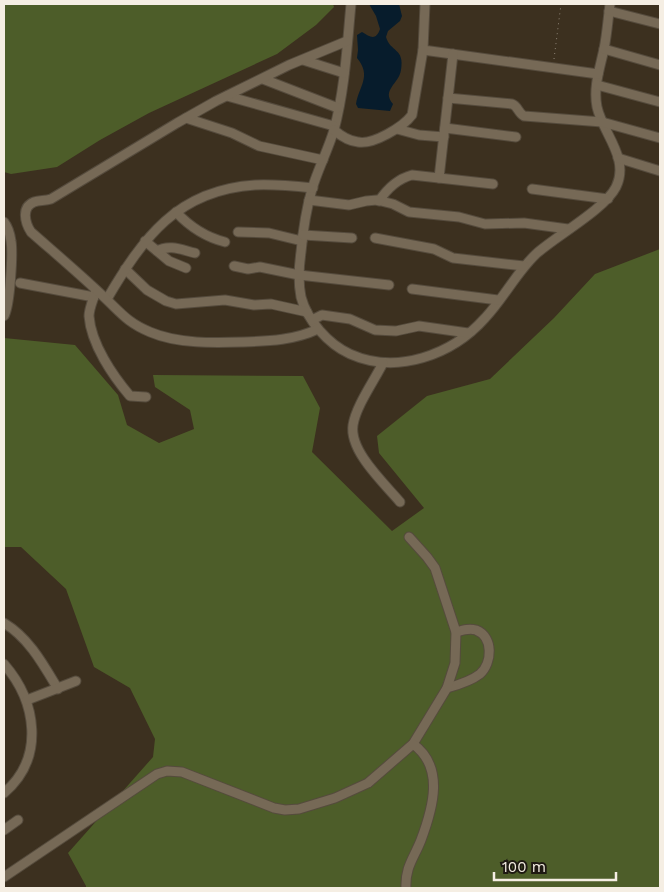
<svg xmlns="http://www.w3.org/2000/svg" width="664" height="892" font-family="'Work Sans',sans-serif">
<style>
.green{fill:#4d5d29}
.water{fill:#071c2c}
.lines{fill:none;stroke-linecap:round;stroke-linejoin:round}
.minor-casing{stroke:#554b3d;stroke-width:11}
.path{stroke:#908678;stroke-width:1;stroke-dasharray:1 4;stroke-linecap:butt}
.minor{stroke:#766956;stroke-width:9}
</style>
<rect width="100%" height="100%" fill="#3c301f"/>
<!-- green -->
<g class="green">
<polygon points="4,4 333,4 334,7 316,25 277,54 149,113 100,140 57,167 11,174 4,172"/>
<polygon points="660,249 660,888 86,888 86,886 68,853 153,757 155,739 130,688 94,667 66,589 21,547 4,547 4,338 75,345 118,395 127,425 159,443 194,429 190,410 155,387 153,375 303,376 320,408 312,452 392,531 424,508 379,453 377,436 427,396 490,379 554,318 595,274"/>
</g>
<!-- water -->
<path class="water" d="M369 4H399L402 16 400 21 388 31 386 37C390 52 405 48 401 70 399 84 381 90 393 104L390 111 358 108 356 104C359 86 372 76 357 58L358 50 357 35 362 32C370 37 376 41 380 29L376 16Z"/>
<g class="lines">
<!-- minor casing -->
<g class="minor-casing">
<g id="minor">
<path d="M351 4C347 46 345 89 334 130 328 150 318 169 312 189 306 210 303 230 301 252 299 266 298 282 301 297 307 320 328 344 350 354 397 375 452 355 485 318 504 298 516 273 536 254 556 236 605 209 616 187 630 158 603 134 597 107 593 87 600 68 604 49 607 34 608 19 610 4"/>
<polyline points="425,4 423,50 598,74"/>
<polyline points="609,11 660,24"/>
<polyline points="604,49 660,65"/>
<polyline points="303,60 344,73"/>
<polyline points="263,79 338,108"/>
<polyline points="597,85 660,102"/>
<polyline points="227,96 334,126"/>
<path d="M448 98 512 104C518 106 518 113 524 116L602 122 660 138"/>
<polyline points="186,118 232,133 259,146 323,160"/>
<polyline points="445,128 516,137"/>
<polyline points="397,129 419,135 444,137"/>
<path d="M334 130C341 136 348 141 358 142 373 145 403 127 412 115L423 50"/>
<polyline points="618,158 660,171"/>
<polyline points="439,178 453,54"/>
<polyline points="532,189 608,199"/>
<polyline points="309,200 349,205 366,201 377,200 393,204 409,212 459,217 485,224 524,223 568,229"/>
<path d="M379 201C387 189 397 179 412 175L493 184"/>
<path d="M176 212C190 227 205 237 225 242"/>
<path d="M4 222C8 227 10 234 11 241 13 253 10 306 4 316"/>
<polyline points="238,232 269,233 302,241"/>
<polyline points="303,235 352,238"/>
<polyline points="375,238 434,249 453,258 524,266"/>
<polyline points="145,241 169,261 186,268"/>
<path d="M157 251C169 244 182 250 195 253"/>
<polyline points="234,266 248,269 260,267 299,275 389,285"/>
<polyline points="125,269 147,290 166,301 176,304 225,300 254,305 271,304 307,312"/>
<polyline points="20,283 94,297"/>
<polyline points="412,289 498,300"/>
<path d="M96 290C94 298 89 308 89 316 91 344 113 376 130 396L146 397"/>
<path d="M107 299C143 238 177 190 255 185 274 184 294 186 313 188"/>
<polyline points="312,320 322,315 350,319 375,330 396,331 419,326 468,333"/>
<path d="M318 329C295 340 270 341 244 342 214 343 178 344 150 332 128 323 121 313 105 298 81 275 56 254 31 232 25 223 21 207 34 202 39 200 45 201 51 199L177 123 216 101 289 65 347 41"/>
<path d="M383 363C374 381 356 406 353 425 349 451 384 483 400 502"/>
<path d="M4 623C29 638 43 664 58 689"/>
<path d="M4 664C37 702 45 758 4 793"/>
<path d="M447 688C458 685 471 681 480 674 492 663 494 637 476 630 469 628 463 630 456 632"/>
<polyline points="27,700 76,681"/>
<polyline points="4,830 18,820"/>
<polyline points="4,877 157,774 167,771 182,772 274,808 285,810 299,809 335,798 368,783 413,744 447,688 455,663 456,632 435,568 427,557 409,537"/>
<path d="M406 888C405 867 414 858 421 840 433 808 445 767 413 744"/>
</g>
</g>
<!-- path -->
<polyline class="path" points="554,59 561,4"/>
<!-- minor -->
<use href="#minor" class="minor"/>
</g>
<!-- border -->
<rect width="664" height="892" fill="none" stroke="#f5eee3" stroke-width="10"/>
<!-- scale -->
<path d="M494 872v8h122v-8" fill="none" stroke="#f5eee3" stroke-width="2.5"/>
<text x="502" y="872" font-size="15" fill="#f5eee3" stroke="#1e1912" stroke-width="4" paint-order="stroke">100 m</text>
</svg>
